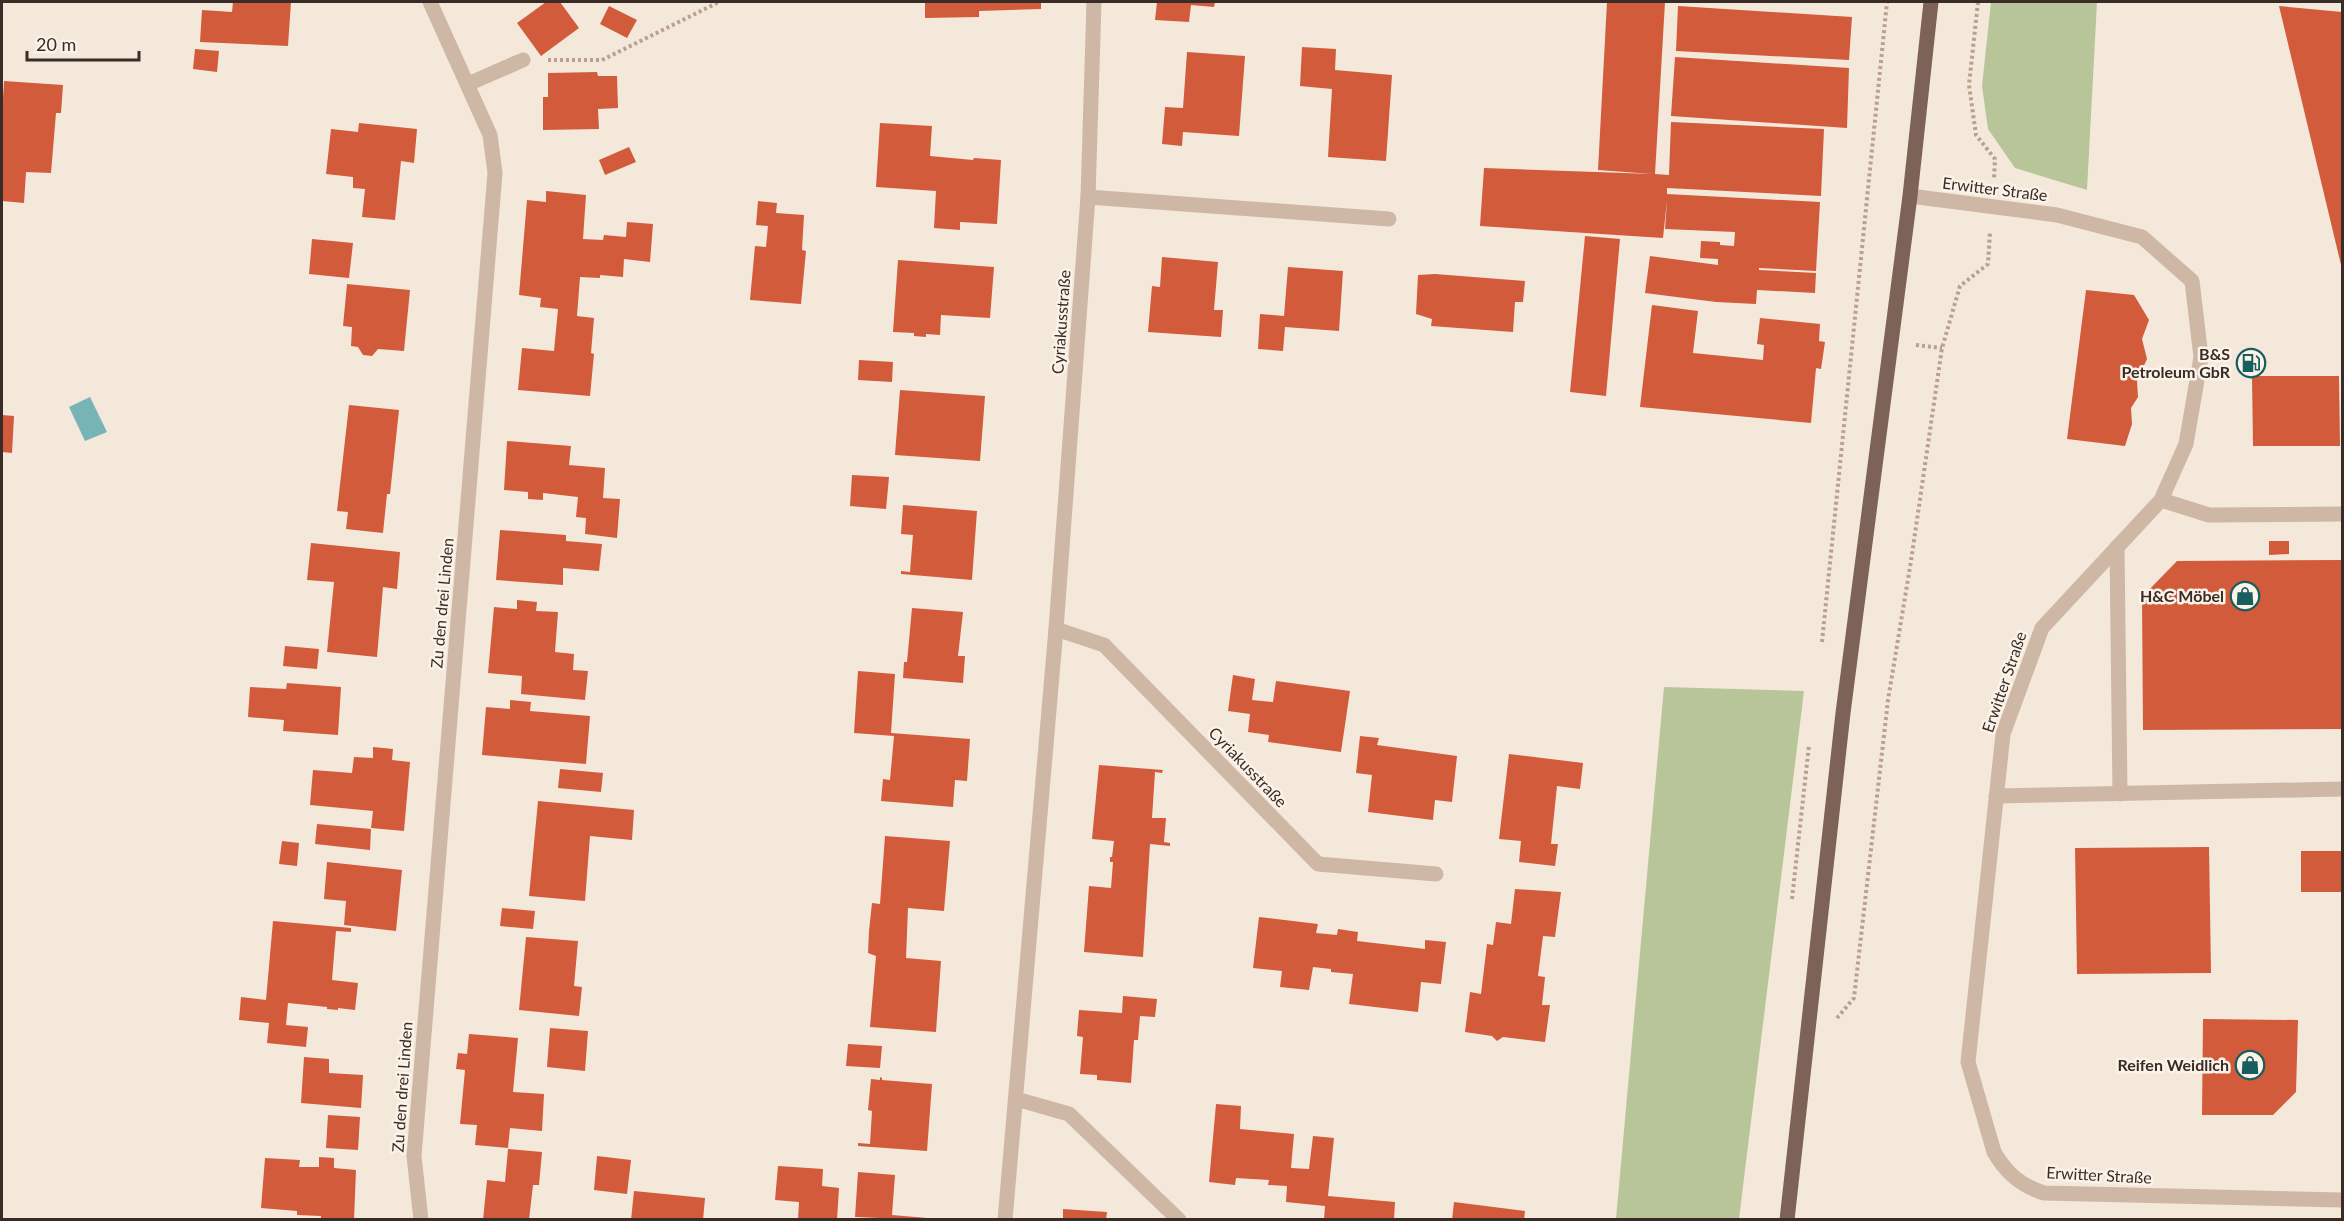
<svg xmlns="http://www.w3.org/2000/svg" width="2344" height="1221" font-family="Lato,sans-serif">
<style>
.green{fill:#b8c599}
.water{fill:#77b4b5}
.building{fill:#d25b3b}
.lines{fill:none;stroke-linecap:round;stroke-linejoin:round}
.path{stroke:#baa08f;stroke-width:4;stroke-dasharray:3 3;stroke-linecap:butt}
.lane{stroke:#ceb7a5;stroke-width:15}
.street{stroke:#ceb7a5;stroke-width:15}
.primary{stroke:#7d6257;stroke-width:15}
.labels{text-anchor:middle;stroke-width:5;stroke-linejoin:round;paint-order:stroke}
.street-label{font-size:16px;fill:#392c27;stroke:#fbf2e8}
.poi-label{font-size:16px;font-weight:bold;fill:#392c27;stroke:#fbf2e8;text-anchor:end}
</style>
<rect width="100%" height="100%" fill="#f4e8db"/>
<!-- green -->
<g class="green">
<polygon points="1991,2 2097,2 2087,190 2015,168 1988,129 1982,86"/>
<polygon points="1664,687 1804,691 1739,1219 1616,1219"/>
</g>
<!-- water -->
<polygon class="water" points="90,397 107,432 85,441 69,407"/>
<!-- building -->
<g class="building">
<polygon points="233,2 291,2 288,46 200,42 202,10 232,12"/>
<polygon points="546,2 560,2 579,28 541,56 517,23"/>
<polygon points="925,2 1041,2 1041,9 979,11 979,17 925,18"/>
<polygon points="1157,2 1215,2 1214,7 1191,5 1189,22 1155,20"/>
<polygon points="1607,2 1665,2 1655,174 1669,175 1671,122 1824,129 1821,196 1667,188 1667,194 1820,202 1816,271 1759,268 1759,270 1816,273 1815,293 1757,290 1756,304 1716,302 1645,293 1650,256 1718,265 1718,259 1700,258 1701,241 1720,242 1720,245 1734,246 1735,232 1665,229 1667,200 1663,238 1480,226 1484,168 1652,174 1598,170"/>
<polygon points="609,6 637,20 627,38 600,24"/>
<polygon points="1678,6 1852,17 1849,60 1676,51"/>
<polygon points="2279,6 2342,12 2342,269"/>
<polygon points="1302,47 1336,49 1335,70 1392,75 1386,161 1328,157 1332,89 1300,86"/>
<polygon points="195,49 219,51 217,72 193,69"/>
<polygon points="1187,52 1245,56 1239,136 1183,132 1182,146 1162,144 1165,107 1183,108"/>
<polygon points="1675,57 1849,68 1847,128 1671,116"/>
<polygon points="597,72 598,76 617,76 618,108 598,109 599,129 543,130 543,97 548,97 548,73"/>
<polygon points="4,81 63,85 61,113 56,113 51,173 26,172 24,203 2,201 2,116"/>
<polygon points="359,123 417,129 414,163 401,161 395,220 362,217 365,189 353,188 353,177 326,174 331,129 358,132"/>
<polygon points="880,123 932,126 930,156 973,160 974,158 1001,160 997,224 960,222 960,230 934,228 936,191 876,187"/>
<polygon points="629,147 636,162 605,175 599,160"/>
<polygon points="546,191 586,195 583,239 603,240 604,235 626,237 627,222 653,224 650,262 624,259 623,277 600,275 600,278 580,277 577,316 594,318 591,353 594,354 590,396 518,390 522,348 554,351 558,309 540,307 541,298 519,295 527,200 546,202"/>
<polygon points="758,201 777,203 776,213 804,215 802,250 806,251 801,304 750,300 755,246 766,247 768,226 756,225"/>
<polygon points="1585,236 1620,239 1606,396 1570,392"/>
<polygon points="312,239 353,243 349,278 309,274"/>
<polygon points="1162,257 1218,262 1214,310 1223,310 1221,337 1148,332 1152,286 1160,287"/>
<polygon points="898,260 994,267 990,318 941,315 940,335 926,334 926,337 914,336 914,333 893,332"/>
<polygon points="1288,267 1343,271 1339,331 1285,327 1283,351 1258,349 1260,314 1284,316"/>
<polygon points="1435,274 1525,281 1523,302 1515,302 1513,332 1431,326 1432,319 1416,314 1418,275"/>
<polygon points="347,284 410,290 404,351 378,349 372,356 363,355 358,347 351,346 352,327 343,326"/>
<polygon points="2086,290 2134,295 2149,320 2142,339 2147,359 2137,381 2138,397 2131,408 2132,424 2125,446 2067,439"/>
<polygon points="1652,305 1698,311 1693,353 1763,360 1764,345 1757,344 1760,318 1820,324 1819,341 1825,342 1821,369 1816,368 1811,423 1640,407"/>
<polygon points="859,360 893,362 892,382 858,380"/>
<polygon points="2252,376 2339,376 2340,446 2253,446"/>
<polygon points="900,390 985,396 980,461 895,455"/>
<polygon points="349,405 399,410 390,494 387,494 383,533 346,529 348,512 337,511"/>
<polygon points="2,415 14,416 12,453 2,452"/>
<polygon points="507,441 571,446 569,465 605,468 603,498 620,499 617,538 585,534 586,518 576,517 578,497 543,493 543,500 528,499 528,492 504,490"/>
<polygon points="852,475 889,477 886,509 850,506"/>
<polygon points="903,505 977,511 972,580 901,574 901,571 910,572 913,535 901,534"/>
<polygon points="500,530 566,535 566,541 602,544 599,571 563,568 563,585 496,580"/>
<polygon points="2269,541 2289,541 2289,554 2269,555"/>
<polygon points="311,543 400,552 397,589 383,587 377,657 327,652 334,582 307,580"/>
<polygon points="2342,560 2342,729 2143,730 2142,597 2177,561"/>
<polygon points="517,600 537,602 536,611 558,612 555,652 574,654 573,670 588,671 585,700 521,694 522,676 488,673 494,607 517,609"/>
<polygon points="912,608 963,612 958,656 965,656 963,683 903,678 904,662 907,662"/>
<polygon points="285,646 319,649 317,669 283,666"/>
<polygon points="858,671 895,674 891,733 970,739 967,781 955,780 953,807 881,801 883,779 890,780 894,736 854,733"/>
<polygon points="1233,675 1255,679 1252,700 1273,702 1276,681 1350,691 1341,752 1268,742 1269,735 1248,732 1250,714 1228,711"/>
<polygon points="287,683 341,687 338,735 283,731 284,720 248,717 250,687 286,689"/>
<polygon points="510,700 531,702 530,711 590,716 586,764 482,755 486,707 510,709"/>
<polygon points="1360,736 1379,738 1377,745 1457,756 1452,802 1435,800 1433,820 1368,812 1372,775 1356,773"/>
<polygon points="373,747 393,749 392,760 410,762 404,831 371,828 373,811 310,805 313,770 352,773 354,757 373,758"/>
<polygon points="1509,754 1583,763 1580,789 1557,786 1551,844 1558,844 1555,866 1519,862 1521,841 1499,839"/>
<polygon points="1099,765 1163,770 1162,773 1155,772 1152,818 1166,818 1164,842 1170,843 1170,846 1150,844 1143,957 1084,952 1089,886 1111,888 1113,862 1110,862 1110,857 1112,857 1114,841 1092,839"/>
<polygon points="560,769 603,773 601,792 558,788"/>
<polygon points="538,801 634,810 632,840 590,836 585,901 529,896"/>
<polygon points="317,824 371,829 370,850 315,844"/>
<polygon points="885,836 950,841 944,911 908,908 906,958 941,961 936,1032 870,1027 876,956 868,953 869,931 872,903 880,904"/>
<polygon points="282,841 299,843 297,866 279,864"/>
<polygon points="2209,847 2211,973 2077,974 2075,848"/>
<rect x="2301" y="851" width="41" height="41"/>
<polygon points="327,862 402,870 396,931 344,925 346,901 324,899"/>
<polygon points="1515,889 1561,892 1555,937 1543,936 1538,976 1545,977 1542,1005 1550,1005 1545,1042 1503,1037 1497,1041 1492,1036 1465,1032 1470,992 1481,994 1487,944 1493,945 1496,922 1511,924"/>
<polygon points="502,908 535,911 533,929 500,926"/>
<polygon points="1259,917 1318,924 1316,933 1337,935 1338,929 1358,932 1357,941 1425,949 1425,940 1446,942 1441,984 1421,982 1418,1012 1349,1004 1353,974 1331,972 1331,969 1313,967 1309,990 1280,987 1282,971 1253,968"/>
<polygon points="273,921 351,928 351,932 336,931 332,980 358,983 355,1010 338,1008 338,1010 327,1009 327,1007 288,1003 286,1025 308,1027 306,1047 267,1043 269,1023 239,1020 241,997 266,1000"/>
<polygon points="526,937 578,941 574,986 582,987 579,1016 519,1010"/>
<polygon points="1123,996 1157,999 1155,1017 1140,1016 1138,1040 1134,1040 1131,1083 1097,1080 1097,1075 1080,1074 1083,1037 1077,1036 1079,1010 1122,1013"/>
<polygon points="2203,1019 2298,1020 2296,1092 2273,1115 2202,1115"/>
<polygon points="550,1028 588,1031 585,1071 547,1067"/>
<polygon points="469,1034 518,1038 513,1092 544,1094 542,1131 510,1128 508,1148 475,1145 477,1125 460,1124 465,1070 456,1069 458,1053 467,1054"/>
<polygon points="848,1044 882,1046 880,1068 846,1066"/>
<polygon points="304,1057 329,1059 329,1073 363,1075 361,1108 301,1103"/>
<polygon points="880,1077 882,1078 882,1080 932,1084 927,1151 858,1146 858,1143 870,1144 872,1111 868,1110 871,1079 880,1080"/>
<polygon points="1216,1104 1241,1106 1240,1129 1294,1134 1291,1168 1309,1169 1313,1136 1334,1138 1328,1196 1395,1202 1394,1220 1324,1220 1325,1206 1286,1202 1287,1186 1268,1185 1269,1180 1236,1178 1235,1185 1209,1182"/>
<polygon points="328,1115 360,1117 358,1150 326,1148"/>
<polygon points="508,1149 542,1152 539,1185 533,1185 529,1220 483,1220 487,1180 505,1182"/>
<polygon points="597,1156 631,1160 627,1194 594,1190"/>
<polygon points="319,1157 334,1158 334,1168 356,1170 354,1220 321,1220 321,1216 297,1215 297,1211 261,1208 265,1158 300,1160 299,1167 319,1167"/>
<polygon points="778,1166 823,1169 822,1186 839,1188 837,1220 798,1220 799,1202 775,1200"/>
<polygon points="858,1172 895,1175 892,1215 927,1218 927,1220 855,1217"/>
<polygon points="634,1191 705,1198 703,1220 631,1220"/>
<polygon points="1454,1202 1525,1211 1524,1220 1452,1220"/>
<polygon points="1063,1209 1107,1212 1106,1220 1063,1220"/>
</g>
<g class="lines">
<!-- path -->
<g class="path">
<polyline points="1978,2 1969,85 1976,135 1995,159 1994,179"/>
<polyline points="548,60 602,60 719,2"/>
<polyline points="1916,345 1942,348"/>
<polyline points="1822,642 1887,2"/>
<polyline points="1792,899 1809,745"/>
<polyline points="1837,1018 1854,998 1888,700 1911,561 1942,348 1960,286 1988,264 1990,232"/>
</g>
<!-- lane -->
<g class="lane">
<polyline points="468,84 523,60"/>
<polyline points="2161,500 2209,515 2342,514"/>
<polyline points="2117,547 2120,794"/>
<polyline points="1996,796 2342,789"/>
</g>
<!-- street -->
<g class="street">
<path d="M1910 196 2057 215 2142 237 2192 281 2201 357 2186 444 2161 500 2042 628 2003 734 1968 1062 1994 1152C2006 1173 2021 1186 2044 1193L2342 1200"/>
<polyline points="1088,197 1389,219"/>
<polyline points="1056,629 1104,645 1318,864 1436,874"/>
<polyline points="1016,1099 1069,1114 1179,1220"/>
<polyline points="421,1220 414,1156 495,173 490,135 430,2"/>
<polyline points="1005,1220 1056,629 1088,197 1094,2"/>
</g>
<!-- primary -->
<polyline class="primary" points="1787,1220 1843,713 1910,196 1931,2"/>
</g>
<!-- icons -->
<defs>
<g id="fuel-ring" transform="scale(1.5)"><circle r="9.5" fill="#fbf2e8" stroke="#185d5f" stroke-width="1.5"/><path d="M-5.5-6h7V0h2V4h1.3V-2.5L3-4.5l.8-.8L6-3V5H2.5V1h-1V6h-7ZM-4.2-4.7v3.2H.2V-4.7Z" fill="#185d5f"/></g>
<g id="shop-ring" transform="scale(1.5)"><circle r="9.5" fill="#fbf2e8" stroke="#185d5f" stroke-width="1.5"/><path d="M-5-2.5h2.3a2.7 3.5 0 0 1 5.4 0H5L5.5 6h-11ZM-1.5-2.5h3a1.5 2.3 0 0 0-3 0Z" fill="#185d5f"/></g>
</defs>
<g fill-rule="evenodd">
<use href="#fuel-ring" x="2251" y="363"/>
<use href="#shop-ring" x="2245" y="596"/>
<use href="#shop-ring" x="2250" y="1065"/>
</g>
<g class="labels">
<!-- street labels -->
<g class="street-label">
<text transform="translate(1995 189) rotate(7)" y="6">Erwitter Straße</text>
<text transform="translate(1061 322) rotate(-86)" y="6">Cyriakusstraße</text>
<text transform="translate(442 603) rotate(-85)" y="6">Zu den drei Linden</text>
<text transform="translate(2004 682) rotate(-71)" y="6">Erwitter Straße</text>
<text transform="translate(1248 767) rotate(46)" y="6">Cyriakusstraße</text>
<text transform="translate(402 1087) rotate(-86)" y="6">Zu den drei Linden</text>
<text transform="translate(2099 1175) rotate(3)" y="6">Erwitter Straße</text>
</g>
<!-- poi labels -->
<g class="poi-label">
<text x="2230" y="360">B&amp;S<tspan x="2230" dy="18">Petroleum GbR</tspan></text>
<text x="2224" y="602">H&amp;C Möbel</text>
<text x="2229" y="1071">Reifen Weidlich</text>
</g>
</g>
<!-- border -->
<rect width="2344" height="1221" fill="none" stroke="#392c27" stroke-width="6"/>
<!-- scale -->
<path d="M27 51v9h112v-9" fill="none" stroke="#392c27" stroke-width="3"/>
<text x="36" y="51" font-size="18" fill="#392c27" stroke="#fbf2e8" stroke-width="4.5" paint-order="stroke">20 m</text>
</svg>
